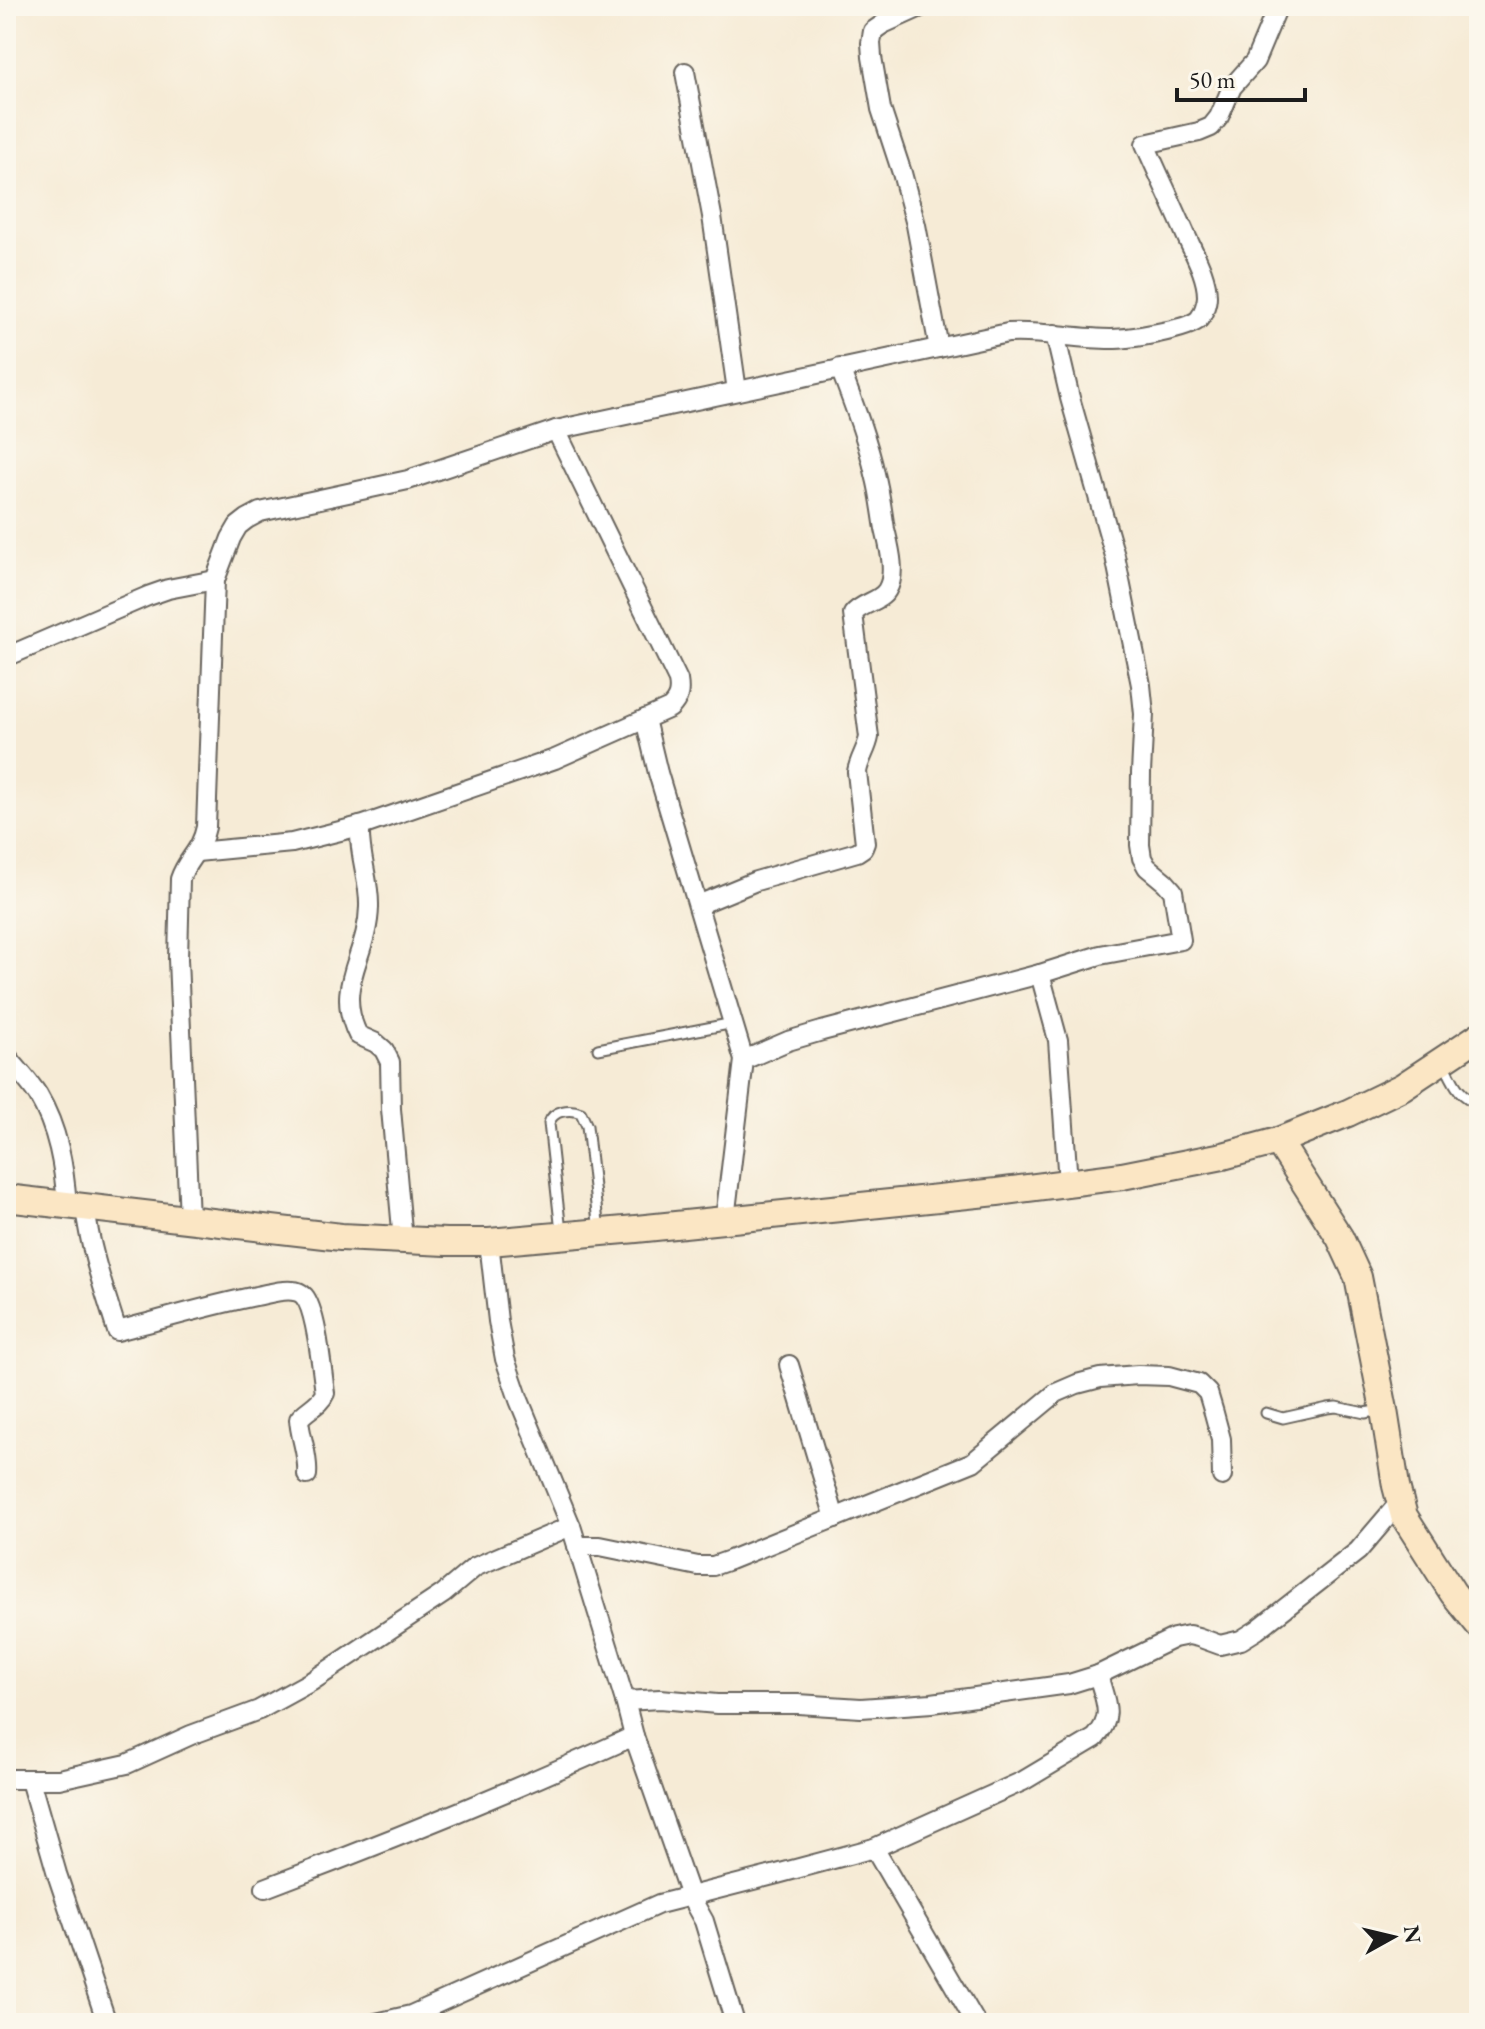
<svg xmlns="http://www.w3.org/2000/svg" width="1485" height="2029" font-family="'EB Garamond',serif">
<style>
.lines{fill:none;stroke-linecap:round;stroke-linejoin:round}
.lane-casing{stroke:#68645d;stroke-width:13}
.street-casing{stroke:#68645d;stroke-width:22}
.secondary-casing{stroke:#68645d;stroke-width:30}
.lane{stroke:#fff;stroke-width:9}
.street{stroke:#fff;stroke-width:18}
.secondary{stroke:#fbe6c4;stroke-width:26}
</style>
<rect width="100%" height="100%" fill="#fbf7ec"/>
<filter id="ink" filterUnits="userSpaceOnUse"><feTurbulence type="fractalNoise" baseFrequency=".0125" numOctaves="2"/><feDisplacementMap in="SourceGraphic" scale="16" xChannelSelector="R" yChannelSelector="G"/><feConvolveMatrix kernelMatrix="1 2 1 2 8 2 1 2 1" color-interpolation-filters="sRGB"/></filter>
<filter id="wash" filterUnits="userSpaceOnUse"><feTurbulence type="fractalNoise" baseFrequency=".006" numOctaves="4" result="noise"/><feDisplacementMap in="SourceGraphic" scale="32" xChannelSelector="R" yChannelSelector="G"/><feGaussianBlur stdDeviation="1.8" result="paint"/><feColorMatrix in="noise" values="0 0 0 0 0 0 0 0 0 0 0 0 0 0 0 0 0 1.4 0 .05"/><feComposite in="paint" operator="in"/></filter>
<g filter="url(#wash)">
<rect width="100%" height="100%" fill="#f6ebd6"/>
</g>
<g filter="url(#ink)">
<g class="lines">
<!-- lane casing -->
<g class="lane-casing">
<g id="lane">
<polyline points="598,1049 734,1023"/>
<path d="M1444 1063C1453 1081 1458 1097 1479 1103"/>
<path d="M561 1232 549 1123C553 1110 570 1108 581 1113L587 1126 599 1231"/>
<polyline points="1266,1413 1283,1418 1328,1408 1336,1407 1365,1413 1381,1410"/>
</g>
</g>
<!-- street casing -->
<g class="street-casing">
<g id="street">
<polyline points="923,6 883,24 873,31 871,43 872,57 881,109 902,173 916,225 939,348"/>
<polyline points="685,72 712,216 737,391"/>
<polyline points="6,657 148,596 168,589 215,580"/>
<polyline points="645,719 658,773 744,1060 725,1219"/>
<path d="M360 826C358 854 370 880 369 907 368 957 333 985 358 1035L376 1043 384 1050 390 1062 391 1109 403 1241"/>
<path d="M197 852 292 843 364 825 555 759 670 708C679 699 680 692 678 680L556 430"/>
<path d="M698 905 756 881 857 852 863 848 865 843 857 772C859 759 867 749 869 737L853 614C861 603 880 602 887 590 897 574 889 546 885 529 882 511 880 492 875 474 867 438 853 403 840 368"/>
<polyline points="1040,974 1058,1040 1068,1183"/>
<path d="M6 1055C16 1068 29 1081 38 1095 58 1129 64 1166 67 1205"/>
<polyline points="744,1060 788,1041 822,1031 1040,974 1100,955 1181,940 1173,891 1165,882 1147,867 1142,858 1140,845 1141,773 1144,714 1141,685 1115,556 1070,398 1055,334"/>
<path d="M85 1207C90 1250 104 1289 117 1331 164 1319 210 1305 256 1296 268 1294 282 1289 293 1291 298 1291 301 1293 304 1296 317 1311 322 1372 325 1393 320 1405 307 1409 299 1419 300 1438 309 1455 307 1475"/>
<path d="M189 1219 178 959 180 879C187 858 201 852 206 827L215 580 231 538 238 526 247 519 260 512 408 480 556 430 1008 333C1042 331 1076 339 1111 339 1128 339 1188 330 1199 319 1203 314 1207 303 1207 296 1207 275 1193 252 1185 233 1172 203 1158 174 1145 144L1199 132 1211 127 1219 117 1232 87 1255 61 1278 6"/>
<polyline points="489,1242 498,1321 505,1359 519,1400 571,1526 625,1701 634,1736 690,1896 704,1921 735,2023"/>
<polyline points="789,1365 835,1518"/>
<polyline points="577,1546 600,1546 698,1566 713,1566 730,1560 973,1462 1056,1393 1077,1384 1100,1378 1138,1375 1169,1376 1199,1384 1208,1393 1214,1413 1221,1439 1222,1476"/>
<polyline points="625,1701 660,1699 717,1704 798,1704 861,1708 932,1703 1069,1684 1098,1675 1174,1638 1189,1635 1198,1637 1220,1645 1241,1640 1257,1630 1358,1551 1399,1503"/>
<polyline points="6,1779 59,1779 127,1764 191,1735 259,1710 312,1681 443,1594 475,1567 571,1526"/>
<polyline points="30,1780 57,1874 107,2023"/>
<polyline points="874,1848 976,2023"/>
<path d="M265 1888C390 1841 513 1791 634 1736"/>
<path d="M376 2023 411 2015 659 1904 777 1874 874 1848 1023 1781 1095 1738C1115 1716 1105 1701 1098 1675"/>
</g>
</g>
<!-- secondary casing -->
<g class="secondary-casing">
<g id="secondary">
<polyline points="1278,1141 1340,1238 1358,1277 1384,1410 1396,1486 1404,1516 1453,1593 1479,1625"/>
<polyline points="6,1198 341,1237 446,1242 489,1242 636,1229 997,1192 1122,1176 1223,1156 1278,1141 1348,1113 1402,1087 1479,1036"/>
</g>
</g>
<!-- lane -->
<use href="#lane" class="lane"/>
<!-- street -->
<use href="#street" class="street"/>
<!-- secondary -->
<use href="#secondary" class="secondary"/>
</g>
</g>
<!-- margin -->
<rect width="1485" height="2029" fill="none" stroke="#fbf7ec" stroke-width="32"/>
<!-- north arrow -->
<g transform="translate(1393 1937) rotate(82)" stroke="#fbf7ec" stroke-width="6" paint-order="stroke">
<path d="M0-6L14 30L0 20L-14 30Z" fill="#1c1c1c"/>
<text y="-12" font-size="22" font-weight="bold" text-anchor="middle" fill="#1c1c1c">N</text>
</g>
<!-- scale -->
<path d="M1177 88v12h128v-12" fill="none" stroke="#1c1c1c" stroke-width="4"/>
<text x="1189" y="88" font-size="24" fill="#1c1c1c" stroke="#fbf7ec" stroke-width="6" paint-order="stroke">50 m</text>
</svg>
